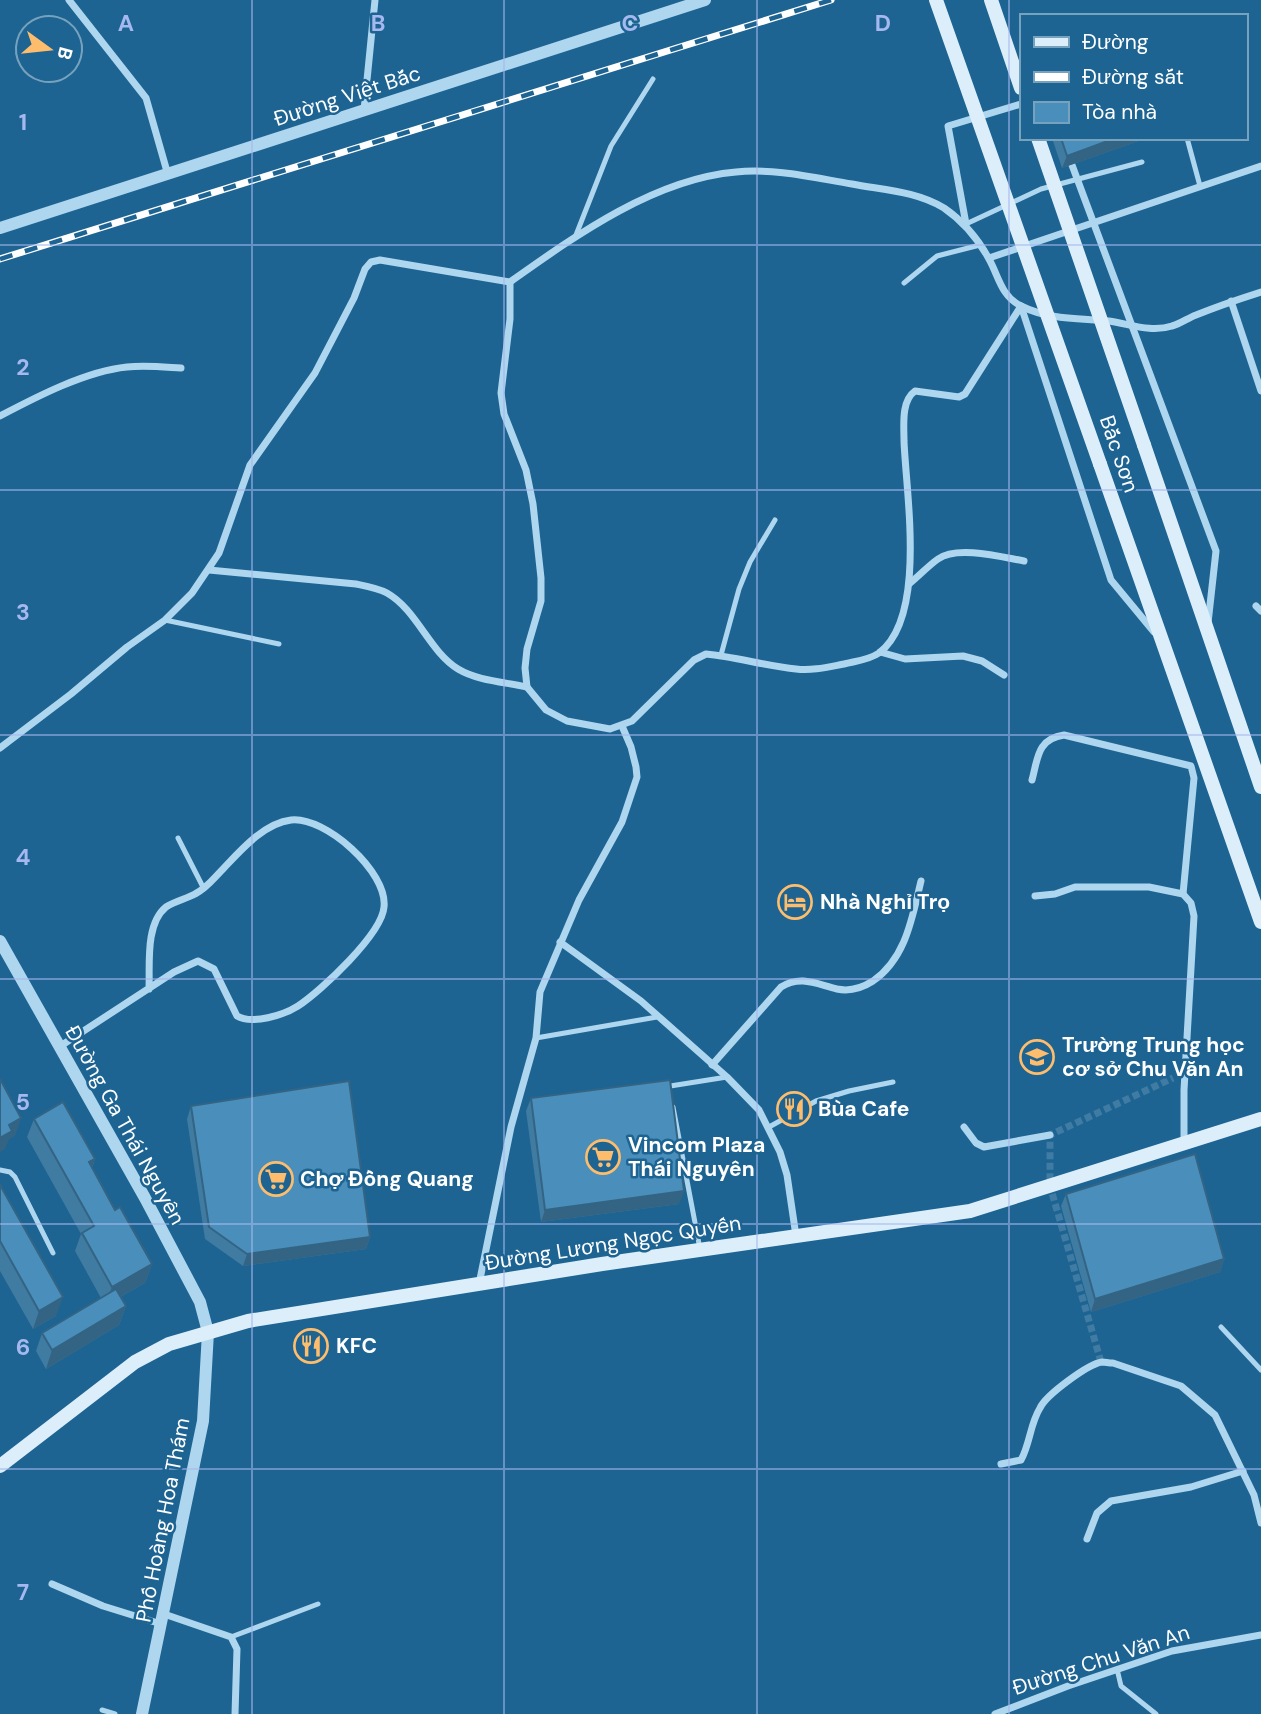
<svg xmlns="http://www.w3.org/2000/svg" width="1261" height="1714" font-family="'DM Sans',sans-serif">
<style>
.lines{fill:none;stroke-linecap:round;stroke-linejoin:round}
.minor-tunnel{stroke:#3f7ba3;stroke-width:7;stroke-dasharray:7 3.5;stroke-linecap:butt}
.service{stroke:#aed6ef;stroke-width:5}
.minor{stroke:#aed6ef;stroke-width:7}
.tertiary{stroke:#aed6ef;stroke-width:12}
.secondary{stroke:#dbeefa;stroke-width:14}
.rail-casing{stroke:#fff;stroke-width:7}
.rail{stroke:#1d6493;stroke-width:4.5;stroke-dasharray:13;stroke-linecap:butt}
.secondary-bridge{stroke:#dbeefa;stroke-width:14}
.wall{fill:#407ba2}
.shaded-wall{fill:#346484}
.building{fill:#4a8fbc;stroke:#346484;stroke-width:2}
.grid{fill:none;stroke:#a5b8ef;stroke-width:2;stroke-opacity:0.55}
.labels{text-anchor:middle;stroke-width:5;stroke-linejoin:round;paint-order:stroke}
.street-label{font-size:21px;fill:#fff;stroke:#1d6493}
.poi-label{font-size:21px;font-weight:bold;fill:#fff;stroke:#1d6493;text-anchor:start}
.grid-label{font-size:23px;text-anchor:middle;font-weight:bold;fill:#a5b8ef;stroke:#1d6493;stroke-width:5;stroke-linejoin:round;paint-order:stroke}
</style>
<rect width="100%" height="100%" fill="#1d6493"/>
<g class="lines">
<!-- minor-tunnel -->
<polyline class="minor-tunnel" points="1101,1362 1050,1186 1050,1135 1173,1078"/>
<!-- service -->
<g class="service">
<polyline points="1187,138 1200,186"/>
<polyline points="966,224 1041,189 1142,162"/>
<polyline points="576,235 611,146 653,79"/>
<polyline points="904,283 937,256 980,245"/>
<polyline points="165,620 279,644"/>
<polyline points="721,655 739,589 750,562 775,520"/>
<polyline points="178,838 204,889"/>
<polyline points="536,1038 657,1017"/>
<polyline points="664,1087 727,1077"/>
<polyline points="673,1107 700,1249"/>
<polyline points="769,1127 816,1101 849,1091 893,1082"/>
<polyline points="0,1170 10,1172 15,1177 53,1253"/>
<polyline points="1221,1327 1261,1370"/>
<polyline points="231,1637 318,1604"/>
<polyline points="1117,1669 1121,1686 1156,1714"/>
<polyline points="102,1710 115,1714"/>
</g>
<!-- minor -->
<g class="minor">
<polyline points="69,0 146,98 168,175"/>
<polyline points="364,110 375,0"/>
<polyline points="1069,157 1216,551 1208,623"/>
<polyline points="966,224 948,126 1021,104"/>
<polyline points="989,258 1261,166"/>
<path d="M510 282V319L501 393 504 414 526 470 533 504 541 578V601L527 649 525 668 527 687 546 710 567 721 610 729 632 721 694 660 706 654C736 657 766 666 796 669 812 671 828 667 844 664 856 661 869 660 879 653 927 617 906 494 904 441 904 425 901 401 915 391L959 397 965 394 1021 306"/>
<polyline points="1231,301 1261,391"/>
<polyline points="1021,306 1111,580 1154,632"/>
<path d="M0 416C36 397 86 371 127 367 145 365 164 367 181 368"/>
<path d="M209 570 356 584C366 586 378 588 387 593 417 610 429 651 458 669 478 681 505 682 527 687"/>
<path d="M909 584C919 576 928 566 938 559 957 545 1002 557 1024 561"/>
<polyline points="1256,606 1261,611"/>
<polyline points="880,652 905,659 963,656 982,661 1004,675"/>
<path d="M0 748 71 694 127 647 165 620 192 593 219 553 250 465 315 373 354 298 365 269 371 262 380 260 510 282C575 236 654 179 736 172 774 168 815 178 852 184 883 190 916 191 944 208 963 221 978 239 989 259 999 277 1001 296 1021 306 1049 320 1079 318 1109 321 1130 324 1151 333 1172 326 1180 324 1188 318 1196 315 1218 306 1239 299 1261 292"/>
<path d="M1032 780C1038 758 1037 739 1064 735L1191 766 1194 778 1183 894"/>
<polyline points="1035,896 1055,894 1075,887 1149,887 1183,894 1191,903 1194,916 1184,1090 1184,1143"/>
<polyline points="560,942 641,1001 727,1077 759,1110 780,1152 787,1175 796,1236"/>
<path d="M59 1047 174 972 198 961 214 969 237 1016C252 1025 284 1015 298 1006 321 991 382 934 384 907 388 872 325 816 291 820 264 823 240 851 223 869 214 878 207 888 195 894 186 899 175 901 166 907 145 924 150 965 149 989"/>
<path d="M712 1065 781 987C801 975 816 984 837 989 851 992 862 988 873 981 906 958 912 918 921 881"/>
<polyline points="964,1127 976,1143 984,1147 1050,1135"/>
<polyline points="479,1284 511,1127 536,1038 540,992 579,900 622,822 637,777 636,767 631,747 622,726"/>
<path d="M1001 1464 1021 1460C1030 1444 1030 1424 1040 1408 1046 1395 1088 1364 1102 1362 1105 1362 1109 1363 1113 1363L1181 1386 1215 1415 1254 1495 1261 1523"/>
<polyline points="1087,1539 1097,1513 1111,1501 1191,1487 1243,1471"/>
<polyline points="52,1584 103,1606 161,1624"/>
<polyline points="164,1614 231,1637 237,1649 235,1714"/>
<polyline points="995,1714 1068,1686 1172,1651 1261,1635"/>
</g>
<!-- tertiary -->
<g class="tertiary">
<polyline points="0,228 705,0"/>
<polyline points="0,941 145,1198 200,1302 208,1332 203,1421 142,1714"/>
</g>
<!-- secondary -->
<g class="secondary">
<polyline points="991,0 1021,88"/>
<polyline points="1144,445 1261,787"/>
<polyline points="1100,464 1261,922"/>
<polyline points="0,1466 135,1362 169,1344 248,1321 602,1264 970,1211 1261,1119"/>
</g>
<!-- rail casing -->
<g class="rail-casing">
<polyline id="rail" points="0,259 831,0"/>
</g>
<!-- rail -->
<use href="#rail" class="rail"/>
<!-- secondary-bridge -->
<g class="secondary-bridge">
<polyline points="936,0 1100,464"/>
<polyline points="1038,138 1144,445"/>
</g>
</g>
<!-- wall -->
<g class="wall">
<polygon points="1052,138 1147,138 1062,168"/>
<polygon points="531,1098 679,1204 541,1222 526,1111"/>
<polygon points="191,1106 370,1237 366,1249 243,1266 205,1239 187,1119"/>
<polygon points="34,1119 95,1159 92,1168 115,1210 152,1264 145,1283 120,1297 126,1306 119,1325 46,1369 36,1351 42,1333 101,1298 75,1251 81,1234 27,1137"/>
<polygon points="0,1185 56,1316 33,1329 0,1271"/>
<polygon points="1066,1194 1224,1259 1220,1272 1091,1312 1061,1206"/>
</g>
<!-- shaded-wall -->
<g class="shaded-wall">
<polygon points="1116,138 1147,138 1062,168 1067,156"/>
<polygon points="21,1118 15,1136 9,1139 5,1149 0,1152 0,1138 9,1125"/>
<polygon points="95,1159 88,1177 89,1162"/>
<polygon points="684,1191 679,1204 541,1222 545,1210"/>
<polygon points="370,1237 366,1249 243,1266 247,1254"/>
<polygon points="1224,1259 1220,1272 1091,1312 1095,1299"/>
<polygon points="152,1264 145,1283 105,1305 112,1287"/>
<polygon points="63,1297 56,1316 33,1329 39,1311"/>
<polygon points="126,1306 119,1325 46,1369 52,1350"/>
</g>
<!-- building -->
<g class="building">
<polygon points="1061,138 1116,138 1067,156"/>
<polygon points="0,1079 21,1118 9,1125 12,1131 0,1138"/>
<polygon points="670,1080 684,1191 545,1210 531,1098"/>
<polygon points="349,1081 370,1237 247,1254 209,1227 191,1106"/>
<polygon points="63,1102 95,1159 89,1162 115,1210 120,1207 152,1264 112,1287 82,1233 94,1226 34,1119"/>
<polygon points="1195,1154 1224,1259 1095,1299 1066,1194"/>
<polygon points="0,1185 63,1297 39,1311 0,1241"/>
<polygon points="116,1289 126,1306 52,1350 42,1333"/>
</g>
<!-- grid -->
<path class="grid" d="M252 0V1714M504 0V1714M757 0V1714M1009 0V1714M0 245H1261M0 490H1261M0 735H1261M0 979H1261M0 1224H1261M0 1469H1261"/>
<!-- icons -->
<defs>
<g id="hotel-ring" transform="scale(1.75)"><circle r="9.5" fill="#1d6493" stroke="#febd6d" stroke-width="1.5"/><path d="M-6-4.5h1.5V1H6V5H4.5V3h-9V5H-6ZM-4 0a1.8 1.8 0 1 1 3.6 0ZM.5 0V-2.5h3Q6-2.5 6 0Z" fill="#febd6d"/></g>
<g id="school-ring" transform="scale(1.75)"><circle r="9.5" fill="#1d6493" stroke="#febd6d" stroke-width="1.5"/><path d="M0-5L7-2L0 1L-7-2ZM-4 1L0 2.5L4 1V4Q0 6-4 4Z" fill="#febd6d"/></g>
<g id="restaurant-ring" transform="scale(1.75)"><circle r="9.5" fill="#1d6493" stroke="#febd6d" stroke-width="1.5"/><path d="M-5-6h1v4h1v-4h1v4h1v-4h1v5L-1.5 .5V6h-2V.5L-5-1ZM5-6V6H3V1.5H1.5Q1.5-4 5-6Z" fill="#febd6d"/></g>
<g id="supermarket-ring" transform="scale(1.75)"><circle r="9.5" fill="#1d6493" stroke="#febd6d" stroke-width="1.5"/><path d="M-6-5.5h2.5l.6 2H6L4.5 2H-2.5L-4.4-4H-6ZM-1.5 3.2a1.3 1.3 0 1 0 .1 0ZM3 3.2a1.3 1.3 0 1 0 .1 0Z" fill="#febd6d"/></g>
</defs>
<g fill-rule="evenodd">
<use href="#hotel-ring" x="795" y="902"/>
<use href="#school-ring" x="1037" y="1057"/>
<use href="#restaurant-ring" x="794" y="1109"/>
<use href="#supermarket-ring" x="603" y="1157"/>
<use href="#supermarket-ring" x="276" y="1179"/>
<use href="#restaurant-ring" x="311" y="1346"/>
</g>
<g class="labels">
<!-- street labels -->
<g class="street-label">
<text transform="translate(347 96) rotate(-18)" y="7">Đường Việt Bắc</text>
<text transform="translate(1119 454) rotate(71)" y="7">Bắc Sơn</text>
<text transform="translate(125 1125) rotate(61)" y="7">Đường Ga Thái Nguyên</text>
<text transform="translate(613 1243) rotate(-9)" y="7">Đường Lương Ngọc Quyến</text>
<text transform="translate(163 1520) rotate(-79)" y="7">Phố Hoàng Hoa Thám</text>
<text transform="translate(1101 1660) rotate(-18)" y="7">Đường Chu Văn An</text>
</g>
<!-- poi labels -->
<g class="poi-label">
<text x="820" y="909">Nhà Nghỉ Trọ</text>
<text x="1062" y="1052">Trường Trung học<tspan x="1062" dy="24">cơ sở Chu Văn An</tspan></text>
<text x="818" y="1116">Bùa Cafe</text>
<text x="628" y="1152">Vincom Plaza<tspan x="628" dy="24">Thái Nguyên</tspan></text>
<text x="300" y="1186">Chợ Đồng Quang</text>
<text x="336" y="1353">KFC</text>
</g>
</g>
<g class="grid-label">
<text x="126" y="31">A</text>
<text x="378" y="31">B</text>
<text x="630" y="31">C</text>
<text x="883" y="31">D</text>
<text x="23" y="130">1</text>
<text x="23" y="375">2</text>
<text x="23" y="620">3</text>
<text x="23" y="865">4</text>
<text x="23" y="1110">5</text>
<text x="23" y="1355">6</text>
<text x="23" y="1600">7</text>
</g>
<!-- legend -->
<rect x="1020" y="14" width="228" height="126" fill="#1d6493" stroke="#77a2be" stroke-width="2"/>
<rect x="1034" y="37" width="35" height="10" fill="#dbeefa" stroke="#77a2be" stroke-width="2"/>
<text x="1082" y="49" font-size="21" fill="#ffffff">Đường</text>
<rect x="1034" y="72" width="35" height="10" fill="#ffffff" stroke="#77a2be" stroke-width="2"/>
<text x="1082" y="84" font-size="21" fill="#ffffff">Đường sắt</text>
<rect x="1034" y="102" width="35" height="21" fill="#4a8fbc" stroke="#77a2be" stroke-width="2"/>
<text x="1082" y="119" font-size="21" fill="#ffffff">Tòa nhà</text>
<!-- north arrow -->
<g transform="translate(49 49) rotate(105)"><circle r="33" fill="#1d6493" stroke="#77a2be" stroke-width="2"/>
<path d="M0-5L12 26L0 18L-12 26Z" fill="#febd6d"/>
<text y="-10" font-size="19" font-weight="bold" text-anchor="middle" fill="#ffffff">B</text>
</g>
</svg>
